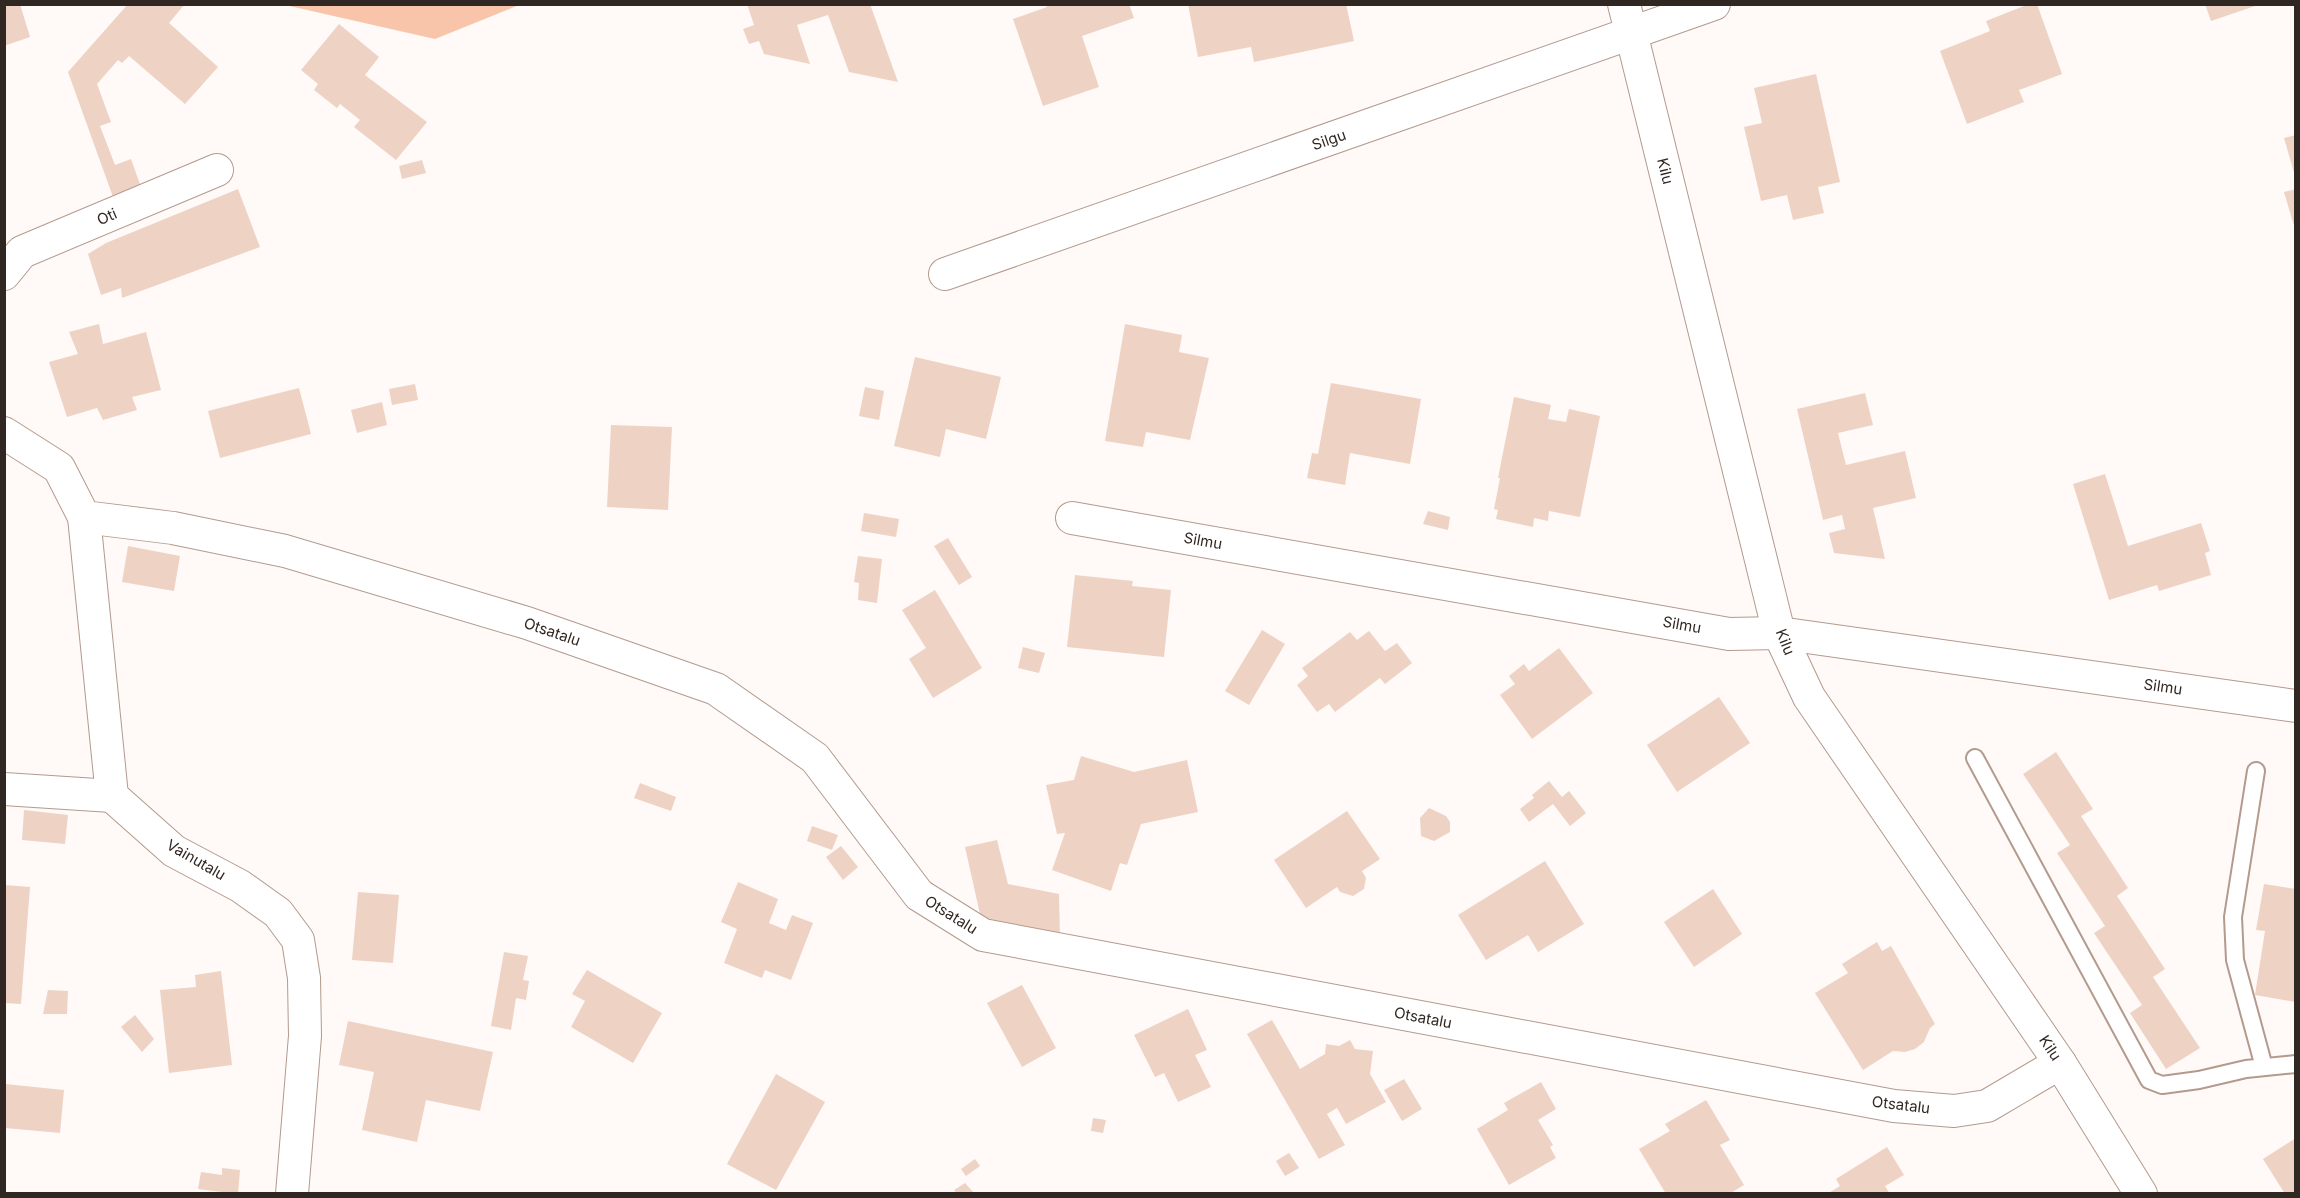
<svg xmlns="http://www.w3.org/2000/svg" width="2300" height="1198" font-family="Inter,sans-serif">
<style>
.green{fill:#f9c5aa}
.building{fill:#eed3c5}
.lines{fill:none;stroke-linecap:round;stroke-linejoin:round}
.service-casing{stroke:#b39a8d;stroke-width:20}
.minor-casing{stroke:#b39a8d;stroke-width:34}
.service{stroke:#fff;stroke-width:16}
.minor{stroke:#fff;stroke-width:32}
.labels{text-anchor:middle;stroke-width:4.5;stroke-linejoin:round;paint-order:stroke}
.street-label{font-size:15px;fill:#312722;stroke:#fff}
</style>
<rect width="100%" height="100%" fill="#fff9f7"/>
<!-- green -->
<polygon class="green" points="285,5 519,5 435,39"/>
<!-- building -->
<g class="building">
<polygon points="4,4 20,4 30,37 4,46"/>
<polygon points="128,4 185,4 169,23 218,67 185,104 129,56 122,63 118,60 97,84 111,122 100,126 115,165 131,159 141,187 113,197 68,72"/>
<polygon points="747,4 870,4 898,82 849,72 828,15 797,25 810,64 764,54 759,41 749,44 743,29 754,25"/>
<polygon points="1046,4 1129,4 1134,18 1082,36 1099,87 1043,106 1013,19 1047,7"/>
<polygon points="1188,4 1346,4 1354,41 1254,62 1251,47 1198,57"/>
<polygon points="2029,4 2037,4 2062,74 2019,90 2024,102 1967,124 1940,51 1990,31 1986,21"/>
<polygon points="2205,4 2258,4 2258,5 2211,21"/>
<polygon points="339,24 379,57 365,75 427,122 396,160 354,127 360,120 340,104 337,108 314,90 318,84 301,70"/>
<polygon points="1816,74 1840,182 1818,187 1824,213 1793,220 1787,195 1761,201 1744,127 1762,123 1754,88"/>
<polygon points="2296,135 2296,176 2295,176 2284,138"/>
<polygon points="422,160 426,173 402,179 399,166"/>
<polygon points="238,189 260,247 122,298 121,288 101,295 88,254 106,243"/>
<polygon points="2296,189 2296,229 2295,229 2284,192"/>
<polygon points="99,324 103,344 146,332 161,390 132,397 137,410 103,420 97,408 67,417 49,362 78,354 69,332"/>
<polygon points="1125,324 1182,335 1179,352 1209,358 1190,440 1146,432 1143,447 1105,441"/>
<polygon points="915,357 1001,377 986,439 946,429 940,457 894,446"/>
<polygon points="1331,383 1421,399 1410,464 1350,453 1345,485 1307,478 1312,453 1318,454"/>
<polygon points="415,384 418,400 392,405 389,389"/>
<polygon points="865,387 884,391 879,420 859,416"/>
<polygon points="299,388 311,434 220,458 208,411"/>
<polygon points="1865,393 1873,425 1838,433 1846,465 1905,451 1916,498 1873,508 1885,559 1834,553 1829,533 1845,529 1842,515 1823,520 1797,409"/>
<polygon points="1514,397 1551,405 1548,419 1566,422 1569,409 1600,416 1580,517 1549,511 1548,521 1534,518 1533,527 1496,519 1498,510 1494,509 1500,478 1498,478"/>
<polygon points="382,402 387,425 357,433 351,410"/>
<polygon points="611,425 672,427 668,510 607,507"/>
<polygon points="2105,474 2128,546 2201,523 2210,551 2205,553 2211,575 2159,591 2157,585 2109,600 2073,484"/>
<polygon points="1428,511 1450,517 1448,530 1423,524"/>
<polygon points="864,513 899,519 896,537 861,531"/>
<polygon points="948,538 972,577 959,585 934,546"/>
<polygon points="128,546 180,556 174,591 122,582"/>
<polygon points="858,556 882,559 877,603 858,600 859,583 854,582"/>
<polygon points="1075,575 1133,581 1132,586 1171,590 1164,657 1067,647"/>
<polygon points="935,590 982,668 933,698 909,659 926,648 902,610"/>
<polygon points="1262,630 1285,644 1249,705 1225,691"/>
<polygon points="1369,631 1385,651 1397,643 1412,663 1385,684 1380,678 1335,712 1329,704 1317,712 1297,685 1308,676 1302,668 1350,632 1357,640"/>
<polygon points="1023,647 1045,653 1039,673 1018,668"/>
<polygon points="1559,648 1593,693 1532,739 1500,695 1515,684 1509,676 1524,664 1529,671"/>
<polygon points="1719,697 1750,743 1677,792 1647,745"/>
<polygon points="2056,752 2093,809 2081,816 2128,888 2117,896 2165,969 2153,977 2200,1048 2166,1069 2130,1013 2142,1005 2094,933 2105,926 2057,853 2070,845 2023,774"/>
<polygon points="1081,756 1134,772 1187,760 1198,812 1141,824 1127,865 1120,863 1111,891 1052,870 1065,833 1057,834 1046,785 1074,780"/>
<polygon points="1549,781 1562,797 1569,791 1586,813 1570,826 1553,804 1529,822 1520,809 1534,798 1532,795"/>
<polygon points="640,783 676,797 671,811 634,798"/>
<polygon points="1429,808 1446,816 1450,822 1450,832 1434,841 1421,836 1420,818"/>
<polygon points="24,810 68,815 65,844 22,840"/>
<polygon points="1347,811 1380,859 1362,871 1366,878 1364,889 1353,896 1340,892 1337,887 1306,908 1274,860"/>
<polygon points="812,826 838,835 832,850 807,841"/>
<polygon points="997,840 1008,884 1059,894 1060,938 982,923 965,847"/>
<polygon points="841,846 858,867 843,880 826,857"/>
<polygon points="1545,861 1584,924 1538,952 1528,935 1486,960 1458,915"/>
<polygon points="738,882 778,899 769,923 786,930 792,915 813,923 791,980 765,970 762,978 724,963 737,929 721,922"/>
<polygon points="2264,884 2296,889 2296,1002 2255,995 2265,931 2256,930"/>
<polygon points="4,885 30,887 21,1004 4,1003"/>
<polygon points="1713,889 1742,934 1694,967 1664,922"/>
<polygon points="358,892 399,895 393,963 352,960"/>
<polygon points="1877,942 1882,951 1891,946 1935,1024 1930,1028 1924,1042 1915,1049 1905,1052 1893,1051 1863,1070 1815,993 1848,973 1842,964"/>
<polygon points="504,952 528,956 523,980 529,981 526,1000 516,998 511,1030 491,1026"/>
<polygon points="587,970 662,1013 633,1063 571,1027 585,1001 572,994"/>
<polygon points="221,971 232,1065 169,1073 160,990 196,987 195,975"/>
<polygon points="1022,985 1056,1048 1022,1067 987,1003"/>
<polygon points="48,990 68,991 67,1014 43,1014"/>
<polygon points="1188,1009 1207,1050 1195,1055 1211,1087 1178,1102 1164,1073 1155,1077 1134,1035"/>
<polygon points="135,1015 154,1039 142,1052 121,1027"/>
<polygon points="1272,1020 1300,1069 1325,1054 1326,1044 1339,1046 1350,1040 1355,1049 1373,1051 1370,1074 1386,1102 1346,1124 1337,1108 1327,1114 1345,1145 1319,1159 1247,1034"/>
<polygon points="348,1021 493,1052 480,1111 426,1100 417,1142 362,1130 374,1072 339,1065"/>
<polygon points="776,1074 825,1102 776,1190 727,1164"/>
<polygon points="1404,1079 1422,1109 1402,1121 1384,1090"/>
<polygon points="1541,1082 1556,1109 1538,1120 1553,1145 1550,1147 1556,1158 1509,1185 1477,1129 1508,1110 1504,1103"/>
<polygon points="5,1084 64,1090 60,1133 5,1128"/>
<polygon points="1706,1100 1730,1140 1720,1145 1744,1185 1729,1194 1666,1194 1639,1149 1670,1131 1665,1124"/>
<polygon points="1093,1118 1106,1120 1103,1133 1091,1131"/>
<polygon points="2296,1138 2296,1194 2285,1194 2263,1159"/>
<polygon points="1887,1147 1904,1175 1885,1186 1890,1194 1827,1194 1840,1186 1836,1179"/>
<polygon points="1289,1153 1299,1168 1285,1176 1276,1161"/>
<polygon points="975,1159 980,1166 966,1176 961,1169"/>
<polygon points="222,1168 240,1170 238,1194 198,1189 201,1172 222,1175"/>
<polygon points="965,1183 975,1194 957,1194 954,1190"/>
</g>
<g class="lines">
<!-- service casing -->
<g class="service-casing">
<g id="service">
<polyline points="1975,758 2149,1080 2162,1085 2199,1080 2246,1069 2296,1064"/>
<polyline points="2256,771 2233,917 2235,960 2264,1067"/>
</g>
</g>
<!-- minor casing -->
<g class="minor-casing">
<g id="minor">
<polyline points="1624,4 1779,633 1809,697 2060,1063 2141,1194"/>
<polyline points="4,274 22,252 217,170"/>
<polyline points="945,274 1714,4"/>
<polyline points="4,433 59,468 84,517 173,528 285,551 527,623 716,689 815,758 919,895 983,935 1894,1106 1954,1111 1987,1106 2060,1063"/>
<polyline points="84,517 112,796 174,851 240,886 278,913 298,940 304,978 305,1036 292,1194"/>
<polyline points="1072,518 1729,634 1779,633 2296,706"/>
<polyline points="4,789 112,796"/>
</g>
</g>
<!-- service -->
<use href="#service" class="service"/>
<!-- minor -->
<use href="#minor" class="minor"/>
</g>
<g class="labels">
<!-- street labels -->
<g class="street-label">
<text transform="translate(1329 140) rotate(-19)" y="5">Silgu</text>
<text transform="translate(1665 171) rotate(76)" y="5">Kilu</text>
<text transform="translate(107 217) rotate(-23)" y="5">Oti</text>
<text transform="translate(1203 541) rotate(10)" y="5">Silmu</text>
<text transform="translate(1682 625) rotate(10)" y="5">Silmu</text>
<text transform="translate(552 632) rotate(19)" y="5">Otsatalu</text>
<text transform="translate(1785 642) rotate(68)" y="5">Kilu</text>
<text transform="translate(2163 687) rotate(8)" y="5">Silmu</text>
<text transform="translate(196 860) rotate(30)" y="5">Vainutalu</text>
<text transform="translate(951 915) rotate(32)" y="5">Otsatalu</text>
<text transform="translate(1423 1018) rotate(11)" y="5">Otsatalu</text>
<text transform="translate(2050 1048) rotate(56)" y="5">Kilu</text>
<text transform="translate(1901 1105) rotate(7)" y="5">Otsatalu</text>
</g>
</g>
<!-- border -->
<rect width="2300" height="1198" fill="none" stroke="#312722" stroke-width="12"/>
</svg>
